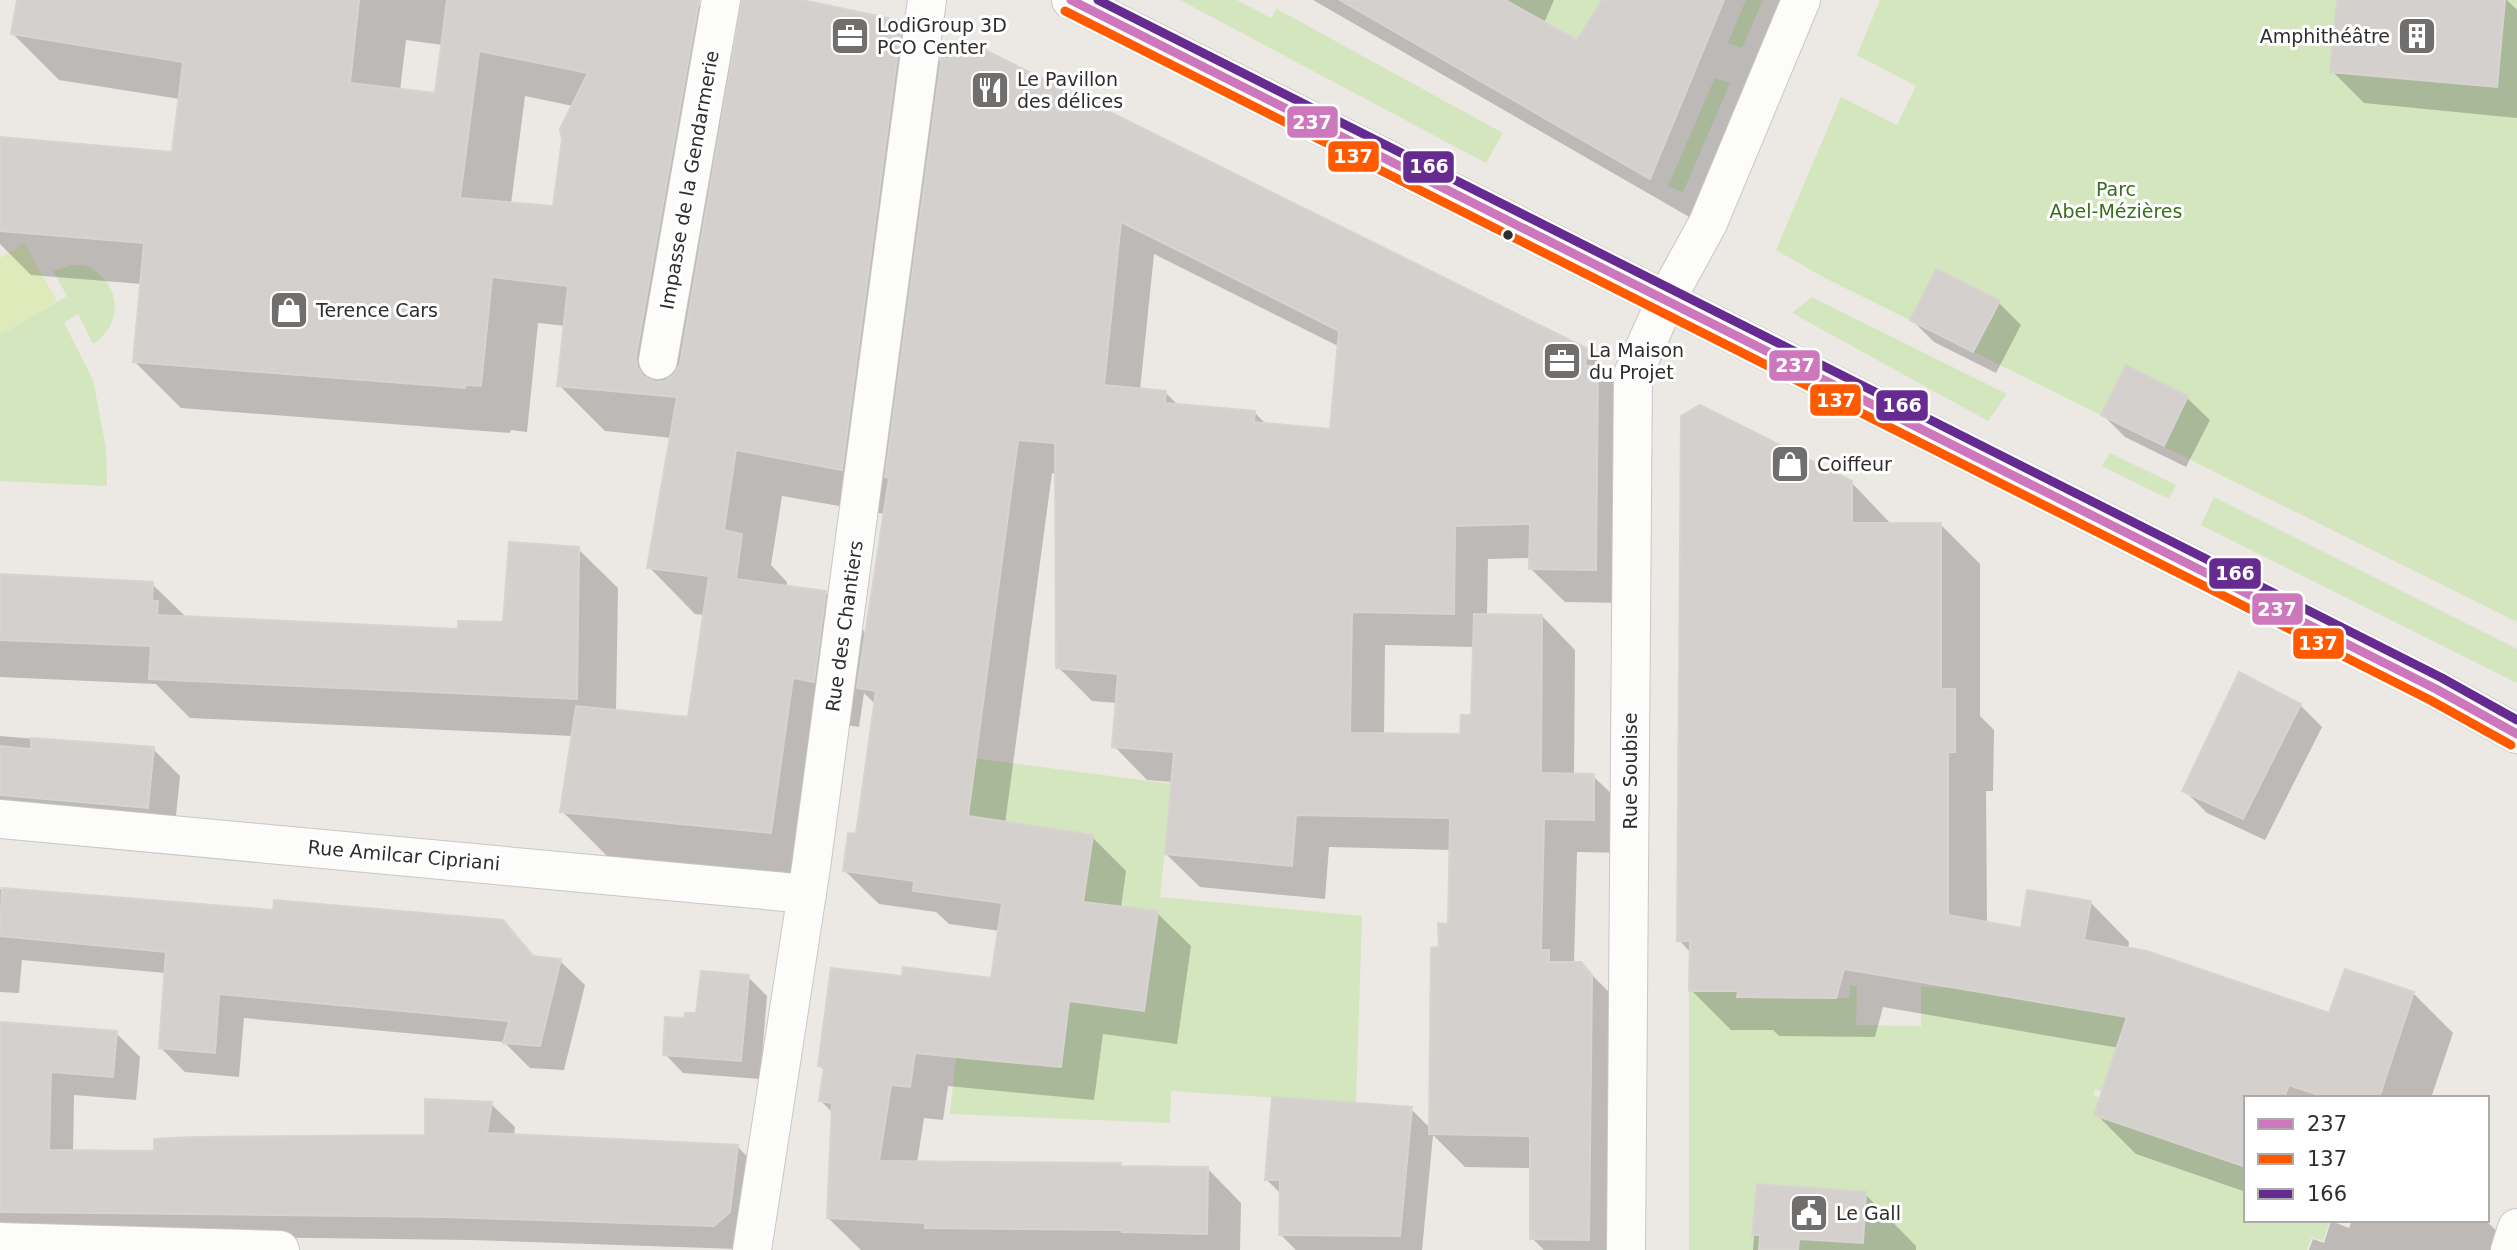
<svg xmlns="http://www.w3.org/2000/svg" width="2517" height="1250" font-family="'DejaVu Sans',sans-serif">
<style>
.green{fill:#d4e6be}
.pitch{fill:#dfeabb}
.shadow{fill:#0003;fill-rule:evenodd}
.building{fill:#d3d0cd;stroke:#d7d4d0;stroke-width:2;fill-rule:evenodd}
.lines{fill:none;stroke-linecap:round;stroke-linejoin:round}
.minor-casing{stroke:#c8c7c7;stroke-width:40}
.secondary-casing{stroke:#c8c7c7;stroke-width:40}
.minor{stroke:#fcfcfb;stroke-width:38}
.secondary{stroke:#fcfcfb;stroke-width:38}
.bus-1-casing{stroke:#fff;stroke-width:14}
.bus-2-casing{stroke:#fff;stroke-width:14}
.bus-3-casing{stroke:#fff;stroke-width:14}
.bus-1{stroke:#cd78bd;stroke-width:9}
.bus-2{stroke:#ff5a00;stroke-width:9}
.bus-3{stroke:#652b91;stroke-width:9}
.bus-dot{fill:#2e2e2e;stroke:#fff;stroke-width:2.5}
.labels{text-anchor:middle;stroke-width:6;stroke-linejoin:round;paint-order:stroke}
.poi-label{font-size:19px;fill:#2e2e2e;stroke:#fff;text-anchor:start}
.street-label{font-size:19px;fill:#2e2e2e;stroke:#fff}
.park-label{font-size:19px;fill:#386e1b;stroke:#fff}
.line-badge{stroke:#fff;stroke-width:2.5}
.badge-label{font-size:19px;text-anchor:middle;font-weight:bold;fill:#fff}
</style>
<rect width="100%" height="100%" fill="#ece8e4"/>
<!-- green -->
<g class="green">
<polygon points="1180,0 1237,0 1271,18 1277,9 1503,133 1486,163"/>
<polygon points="1505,0 1602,0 1577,40"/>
<polygon points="1746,0 1763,0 1742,48 1728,43"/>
<polygon points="1880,0 2517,0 2517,622 1823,277 1776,250 1841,97 1897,125 1916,86 1857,55"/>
<polygon points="1715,78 1730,83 1683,192 1668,186"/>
<path d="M72 265C77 265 84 265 89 267 94 268 98 274 102 277 123 298 117 329 93 344L78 314 64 323 93 380 106 448 107 486 0 481V335L67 296 53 271Z"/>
<polygon points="1812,297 2007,394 1988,421 1792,313"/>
<polygon points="2110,453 2176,485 2169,499 2102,466"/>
<polygon points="2214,497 2517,649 2517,683 2201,525"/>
<polygon points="956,756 1172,784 1160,897 1362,916 1356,1103 1171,1091 1170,1123 950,1114 957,1050 968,1051 967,1059 1061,1067 1069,1001 1144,1011 1158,911 1083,902 1093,835 999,820 998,827 940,820"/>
<polygon points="1785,985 1825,998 1849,998 1850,986 1857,986 1856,1025 1921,1026 1921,987 1954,988 2127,1017 2101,1091 2095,1089 2093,1095 2100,1098 2095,1115 2246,1167 2246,1220 2330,1220 2323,1241 2312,1237 2307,1250 1798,1250 1799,1239 1863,1243 1866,1193 1757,1184 1752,1234 1760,1235 1759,1250 1689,1250 1689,991 1738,991 1738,997 1784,998"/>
</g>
<!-- pitch -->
<polygon class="pitch" points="24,243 57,301 0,335 0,258"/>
<!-- shadow -->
<g class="shadow">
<path d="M18 0H694L724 30 734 59 745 0H794L901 22 942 63 1587 351 1621 384 1629 603 1565 602 1531 569V558L1488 559 1487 616H1542L1575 650 1574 775 1593 776 1627 809V853L1577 852 1574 963H1580L1615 998 1622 1250H1544L1532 1238V1168L1465 1167 1433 1135 1422 1250H1296L1281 1235V1194L1267 1180 1411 1109 1431 1129 1441 948 1450 926 1451 850 1329 847 1325 899 1200 887 1166 854 1173 782 1147 780 1114 746 1117 703 1092 701 1058 667 1057 474 1052 473 1005 824 1092 837 1126 871 1121 908 1157 913 1191 946 1177 1044 1103 1034 1094 1100 948 1086 943 1120 924 1118 917 1163 1208 1169 1241 1203 1240 1250H861L828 1218 833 1113 821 1101 825 1071 819 1065 903 978 993 980 1000 931 949 924 936 912 879 904 845 871 857 836 875 704 864 693 859 727 839 724 817 878 608 857 562 811 573 736 190 718 156 684 0 677V576L152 584 187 618 459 631 505 624 578 549 618 588 616 711 690 719 705 615 695 614 649 567 672 438 605 431 559 385 566 326 538 323 527 432 511 430 510 433 181 408 135 362 142 284 31 275 0 244V139L174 154 180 99 59 80 13 34ZM406 40 443 45 437 95 400 91ZM525 96 573 106 564 140 554 208 511 204ZM1154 254 1340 347 1332 431 1267 425 1255 413 1179 406 1165 392 1140 390ZM782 496 885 514 867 634 825 592 787 587V582L771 565ZM1385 645 1475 647 1473 717 1462 736 1384 735Z"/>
<polygon points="1313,0 1554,0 1544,23 1577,42 1605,0 1781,0 1691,218"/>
<polygon points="2338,0 2507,0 2517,10 2517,118 2364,103 2332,71"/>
<polygon points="1999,303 2021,325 1996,373 1934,342 1912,320"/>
<polygon points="2127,367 2187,398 2210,420 2186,467 2125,437 2103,415"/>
<polygon points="1851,482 1891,524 1941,525 1980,564 1980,716 1994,730 1993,791 1986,791 1987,924 2022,930 2090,902 2129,942 2128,950 2330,1016 2413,993 2453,1033 2431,1098 2246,1098 2246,1192 2136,1154 2096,1114 2119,1048 1883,1007 1875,1037 1779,1036 1773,1030 1731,1030 1691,990 1691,953 1679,940"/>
<polygon points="2300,705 2322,727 2265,840 2207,813 2184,790"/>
<polygon points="0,736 153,749 180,776 174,835 0,820"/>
<polygon points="0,889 274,912 503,922 537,959 560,961 585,985 564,1070 530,1068 504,1042 244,1018 239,1077 185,1072 160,1047 166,973 22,960 19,993 0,992"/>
<polygon points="748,977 767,996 760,1079 683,1073 665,1054 686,1020 698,1015"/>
<polygon points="0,1023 116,1033 140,1057 136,1100 74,1095 73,1152 156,1152 426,1137 491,1104 515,1127 514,1136 738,1147 761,1171 738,1249 470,1240 0,1234"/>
<polygon points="1758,1186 1865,1194 1916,1246 1916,1250 1753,1250"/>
<polygon points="2352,1220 2485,1220 2517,1250 2309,1250 2313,1239 2324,1243 2331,1221 2349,1228"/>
</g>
<!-- building -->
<g class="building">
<path d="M17 0H359L350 83 435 93 447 0H699L636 356 637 367 643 376 655 382 665 381 674 374 680 364 742 0H802L902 21 842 470 736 450 724 530 742 534 736 579 826 591 814 682 793 678 771 833 560 812 576 706 688 717 709 576 647 568 677 397 557 386 568 286 492 277 481 386 465 385V388L133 362 144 243 0 231V137L172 152 183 62 11 34ZM479 51 588 73 560 129 562 140 553 206 460 198Z"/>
<polygon points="1340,0 1505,0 1577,40 1602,0 1724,0 1650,179"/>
<polygon points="2337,0 2505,0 2497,87 2330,72"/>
<path d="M965 40 1588 349 1585 365 1598 367 1596 570 1529 569 1530 524 1455 526 1454 614 1352 612 1350 733 1460 734 1461 715H1471L1474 614 1542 615 1541 773 1594 774V820L1544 819 1541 950H1549V962H1581L1592 975 1589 1240 1530 1239V1136L1429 1134 1431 948 1439 947 1438 923 1448 924 1450 818 1296 815 1292 866 1165 854 1174 752 1112 747 1118 674 1056 668 1055 443 1018 440 968 816 1093 835 1083 902 1158 911 1144 1011 1069 1001 1061 1067 915 1053 910 1087 891 1085 879 1161 1121 1163V1166L1208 1167 1207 1234 1122 1232V1230L925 1228V1223L827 1218 832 1103 819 1101 824 1067 818 1066 831 968 902 976 903 967 991 978 1002 903 913 891 914 881 843 871 848 833 856 834 876 691 857 688 889 478 885 477 942 54ZM1121 222 1339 331 1330 429 1254 422 1255 411 1165 403 1166 391 1104 385Z"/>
<polygon points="1936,269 2000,301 1973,352 1910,320"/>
<polygon points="2126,365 2188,396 2164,446 2101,415"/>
<polygon points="1700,405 1852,481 1852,523 1941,523 1941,689 1955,689 1955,752 1948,752 1948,915 2021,928 2027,890 2091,901 2084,940 2147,951 2329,1013 2345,969 2414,992 2379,1098 2327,1098 2289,1085 2284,1098 2246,1098 2246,1167 2094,1115 2127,1017 1844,969 1836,998 1737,997 1738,991 1689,991 1690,941 1677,941 1681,416"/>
<polygon points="509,542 579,547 577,699 149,679 151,646 0,640 0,574 153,582 152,601 158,601 157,615 458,629 458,621 503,622"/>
<polygon points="2239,672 2301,704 2243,819 2182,791"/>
<polygon points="31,738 154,747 148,808 0,795 0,746 31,749"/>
<polygon points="2,888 273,910 274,900 503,920 533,956 561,959 540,1046 503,1043 509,1021 219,994 215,1053 159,1048 166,952 0,936"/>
<polygon points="701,971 749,975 741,1061 663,1055 665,1017 684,1018 685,1013 696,1013"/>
<polygon points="0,1022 117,1031 113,1077 51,1072 49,1150 154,1151 154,1139 193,1137 425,1135 425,1099 492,1102 487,1133 738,1145 730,1212 714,1226 446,1217 0,1212"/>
<polygon points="1272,1097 1412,1107 1400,1236 1279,1235 1280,1180 1265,1180"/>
<polygon points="1757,1184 1866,1192 1863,1243 1799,1239 1798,1250 1759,1250 1760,1235 1752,1235"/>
</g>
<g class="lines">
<!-- minor casing -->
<g class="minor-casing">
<g id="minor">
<polyline points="658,360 721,0"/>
<polyline points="0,819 807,894"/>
<polyline points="0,1242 280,1250"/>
<polyline points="752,1250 811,867 927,0"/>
<polyline points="1626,1250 1633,374 1667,298 1708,223 1801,0"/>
</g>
</g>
<!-- secondary casing -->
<g class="secondary-casing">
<g id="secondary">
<polyline points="1071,0 2436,689 2517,734"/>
<polyline points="2510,1250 2517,1228"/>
</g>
</g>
<!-- minor -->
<use href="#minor" class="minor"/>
<!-- secondary -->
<use href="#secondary" class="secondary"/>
<!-- bus-1 casing -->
<g class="bus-1-casing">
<polyline id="bus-1" points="1071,0 2436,689 2517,734"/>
</g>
<!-- bus-2 casing -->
<g class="bus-2-casing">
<polyline id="bus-2" points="1065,11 2430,700 2511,745"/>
</g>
<!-- bus-3 casing -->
<g class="bus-3-casing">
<polyline id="bus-3" points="1098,0 2442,678 2517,720"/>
</g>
<!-- bus-1 -->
<use href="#bus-1" class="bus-1"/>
<!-- bus-2 -->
<use href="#bus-2" class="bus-2"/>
<!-- bus-3 -->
<use href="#bus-3" class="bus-3"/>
</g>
<!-- icons -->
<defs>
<g id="office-square" transform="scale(2.0125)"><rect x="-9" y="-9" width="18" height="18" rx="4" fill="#706f6e" stroke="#fff"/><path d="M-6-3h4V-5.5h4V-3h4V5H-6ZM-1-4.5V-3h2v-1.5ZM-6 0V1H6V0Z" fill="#fff"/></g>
<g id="building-square" transform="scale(2.0125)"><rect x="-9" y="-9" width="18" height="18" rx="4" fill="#706f6e" stroke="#fff"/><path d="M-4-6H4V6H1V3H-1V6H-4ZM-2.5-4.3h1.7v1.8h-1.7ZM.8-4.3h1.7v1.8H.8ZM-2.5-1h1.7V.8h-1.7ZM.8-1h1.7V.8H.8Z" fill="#fff"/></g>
<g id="restaurant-square" transform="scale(2.0125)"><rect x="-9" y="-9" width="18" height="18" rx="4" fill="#706f6e" stroke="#fff"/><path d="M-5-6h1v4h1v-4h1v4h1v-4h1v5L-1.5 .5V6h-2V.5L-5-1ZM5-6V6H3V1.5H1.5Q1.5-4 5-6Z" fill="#fff"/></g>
<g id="shop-square" transform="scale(2.0125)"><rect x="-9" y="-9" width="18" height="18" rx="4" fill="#706f6e" stroke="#fff"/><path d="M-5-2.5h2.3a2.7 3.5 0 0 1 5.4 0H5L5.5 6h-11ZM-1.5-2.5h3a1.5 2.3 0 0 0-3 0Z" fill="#fff"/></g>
<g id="civic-square" transform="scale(2.0125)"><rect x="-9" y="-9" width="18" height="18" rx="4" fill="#706f6e" stroke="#fff"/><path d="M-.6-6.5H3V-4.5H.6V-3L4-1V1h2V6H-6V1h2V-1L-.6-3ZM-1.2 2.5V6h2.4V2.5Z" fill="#fff"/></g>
</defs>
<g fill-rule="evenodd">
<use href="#office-square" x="850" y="36"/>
<use href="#building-square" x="2417" y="36"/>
<use href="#restaurant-square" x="990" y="90"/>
<use href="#shop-square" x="289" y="310"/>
<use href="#office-square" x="1562" y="361"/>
<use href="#shop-square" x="1790" y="464"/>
<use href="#civic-square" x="1809" y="1213"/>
</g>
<!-- markers -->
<circle class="bus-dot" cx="1508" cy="235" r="6"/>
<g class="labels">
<!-- poi labels -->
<g class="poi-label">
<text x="877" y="32">LodiGroup 3D<tspan x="877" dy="22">PCO Center</tspan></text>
<text x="2390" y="43" text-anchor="end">Amphithéâtre</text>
<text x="1017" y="86">Le Pavillon<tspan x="1017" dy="22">des délices</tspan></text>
<text x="316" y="317">Terence Cars</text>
<text x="1589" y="357">La Maison<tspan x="1589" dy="22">du Projet</tspan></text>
<text x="1817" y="471">Coiffeur</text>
<text x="1836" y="1220">Le Gall</text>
</g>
<!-- street labels -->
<g class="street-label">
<text transform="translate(689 180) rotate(-80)" y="7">Impasse de la Gendarmerie</text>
<text transform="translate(844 626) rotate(-82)" y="7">Rue des Chantiers</text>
<text transform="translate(1630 771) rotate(-90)" y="7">Rue Soubise</text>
<text transform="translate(404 855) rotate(5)" y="7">Rue Amilcar Cipriani</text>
</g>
<!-- park labels -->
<g class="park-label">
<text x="2116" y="196">Parc<tspan x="2116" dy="22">Abel-Mézières</tspan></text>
</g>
</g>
<g class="line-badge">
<rect x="1286" y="105" width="53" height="34" rx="7" fill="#cd78bd"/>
<rect x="1327" y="140" width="53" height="33" rx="7" fill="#ff5a00"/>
<rect x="1402" y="150" width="53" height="34" rx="7" fill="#652b91"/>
<rect x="1768" y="349" width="53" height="33" rx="7" fill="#cd78bd"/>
<rect x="1809" y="383" width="53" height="34" rx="7" fill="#ff5a00"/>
<rect x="1875" y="389" width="54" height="33" rx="7" fill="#652b91"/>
<rect x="2208" y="557" width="54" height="33" rx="7" fill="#652b91"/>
<rect x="2251" y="592" width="53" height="34" rx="7" fill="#cd78bd"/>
<rect x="2292" y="627" width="53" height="33" rx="7" fill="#ff5a00"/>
</g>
<g class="badge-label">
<text x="1312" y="129">237</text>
<text x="1353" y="163">137</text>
<text x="1429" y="173">166</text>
<text x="1795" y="372">237</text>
<text x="1836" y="407">137</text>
<text x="1902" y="412">166</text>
<text x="2235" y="580">166</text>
<text x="2277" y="616">237</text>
<text x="2318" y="650">137</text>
</g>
<!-- legend -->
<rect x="2244" y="1096" width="245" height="126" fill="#ffffff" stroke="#ababab" stroke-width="2"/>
<rect x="2258" y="1119" width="35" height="10" fill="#cd78bd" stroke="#ababab" stroke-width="2"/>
<text x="2307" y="1131" font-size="21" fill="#2e2e2e">237</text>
<rect x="2258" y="1154" width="35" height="10" fill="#ff5a00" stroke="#ababab" stroke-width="2"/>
<text x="2307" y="1166" font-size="21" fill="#2e2e2e">137</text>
<rect x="2258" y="1189" width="35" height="10" fill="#652b91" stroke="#ababab" stroke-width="2"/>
<text x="2307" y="1201" font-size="21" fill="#2e2e2e">166</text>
</svg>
